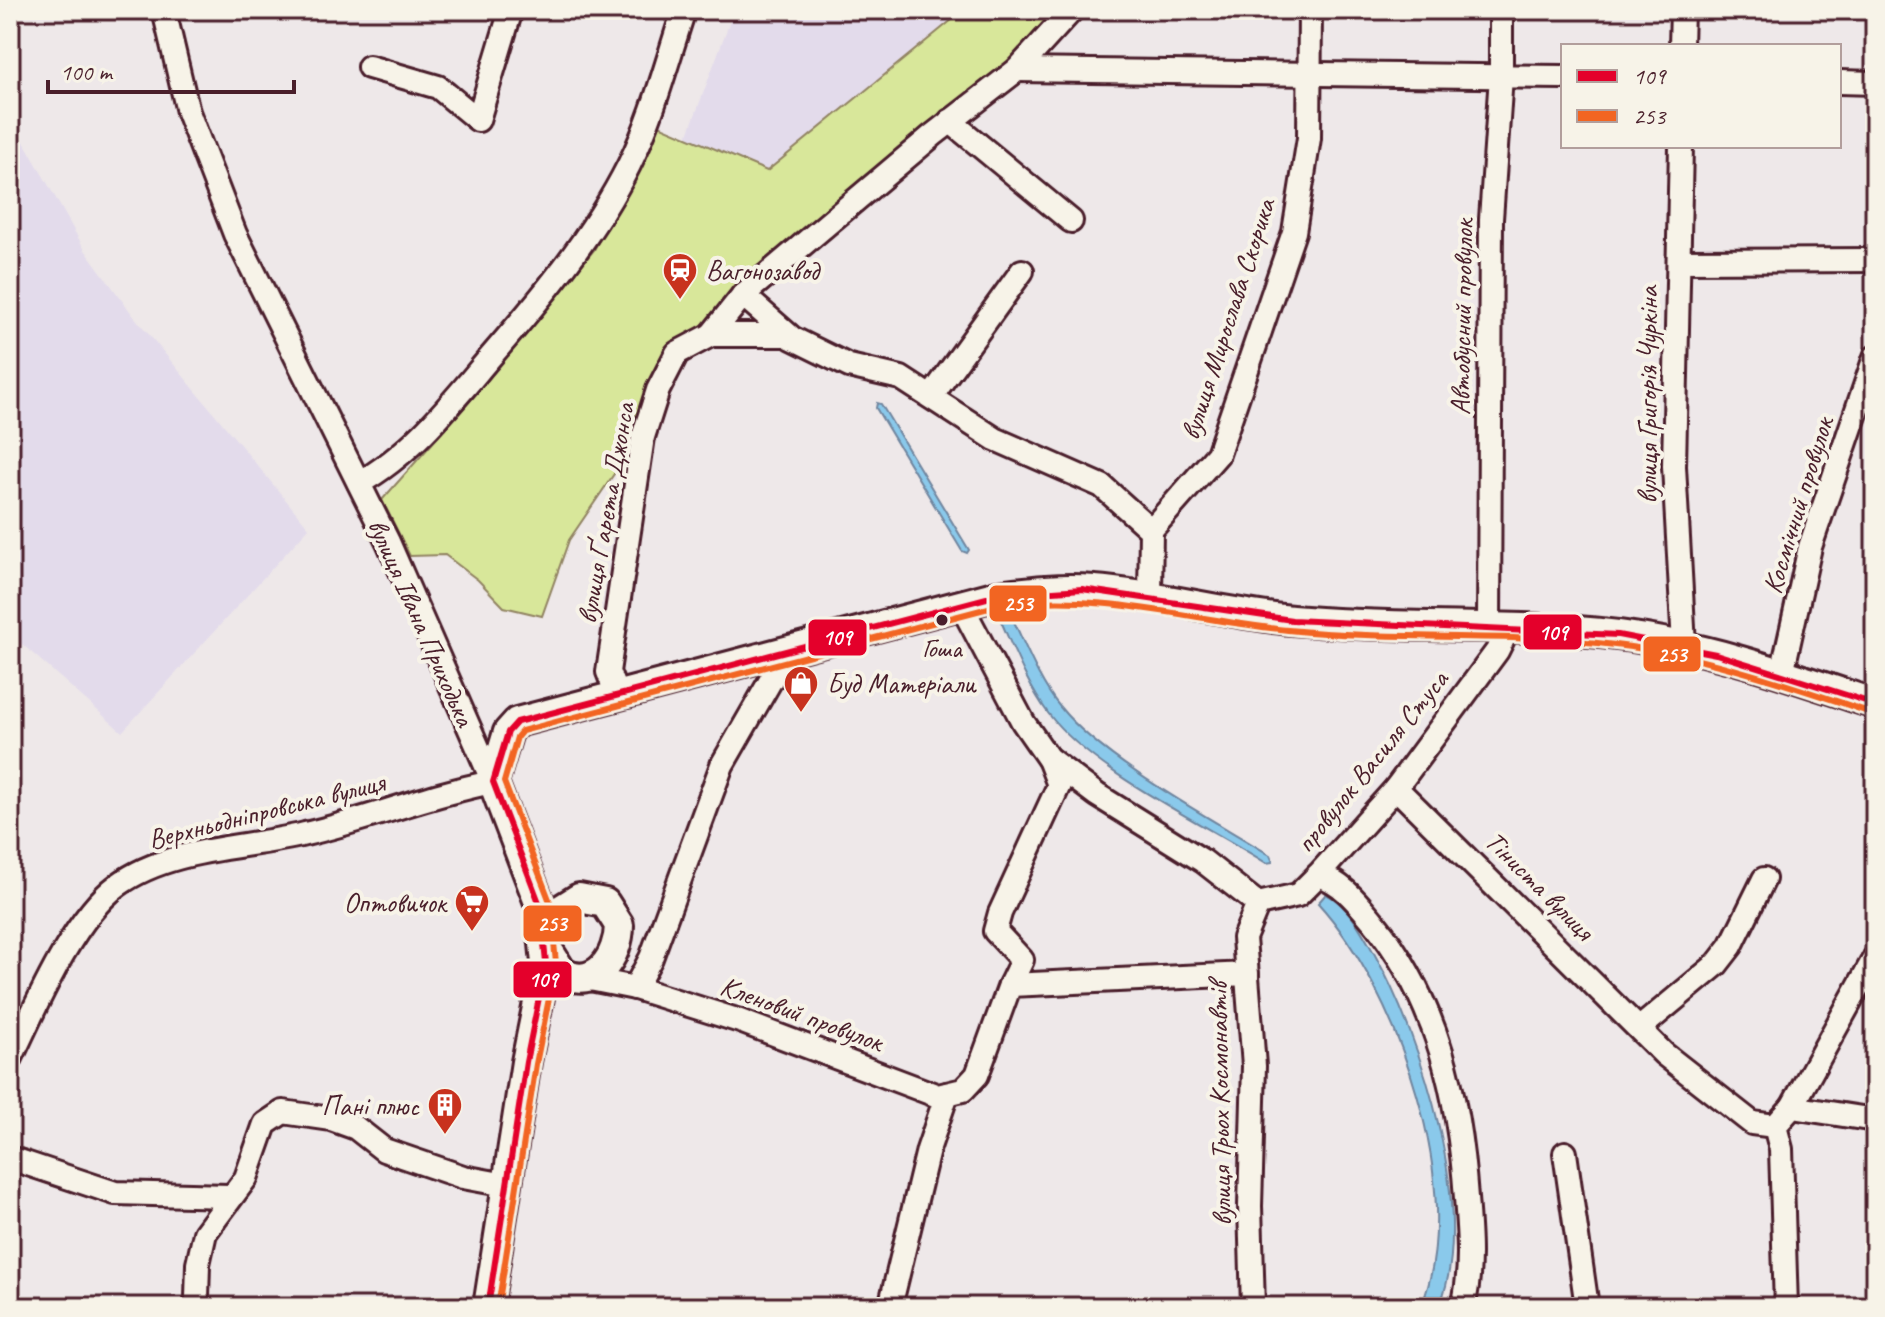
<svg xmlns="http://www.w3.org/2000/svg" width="1885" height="1317" font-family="Caveat,sans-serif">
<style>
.built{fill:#e3dbeb}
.green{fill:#d8e79a;stroke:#918362;stroke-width:2}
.water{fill:#8ac9eb;stroke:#70859e;stroke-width:2}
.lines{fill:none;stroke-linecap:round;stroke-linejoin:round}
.minor-casing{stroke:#4a1f2b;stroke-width:28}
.major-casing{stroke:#4a1f2b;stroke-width:34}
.minor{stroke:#f7f3e8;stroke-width:22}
.major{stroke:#f7f3e8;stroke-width:28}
.bus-1-casing{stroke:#f7f3e8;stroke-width:12}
.bus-2-casing{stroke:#f7f3e8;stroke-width:12}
.bus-1{stroke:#e4002b;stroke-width:6}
.bus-2{stroke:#f26522;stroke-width:6}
.bus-dot{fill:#4a1f2b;stroke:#f7f3e8;stroke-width:3}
.labels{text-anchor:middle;stroke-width:8;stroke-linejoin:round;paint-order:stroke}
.bus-label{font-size:26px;fill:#4a1f2b;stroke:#f7f3e8}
.poi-label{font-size:28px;fill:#4a1f2b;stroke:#f7f3e8;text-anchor:start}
.street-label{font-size:28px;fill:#4a1f2b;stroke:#f7f3e8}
.line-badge{stroke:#f7f3e8;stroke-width:3}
.badge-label{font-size:22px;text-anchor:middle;font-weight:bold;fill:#fff}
</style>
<rect width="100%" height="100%" fill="#eee8e9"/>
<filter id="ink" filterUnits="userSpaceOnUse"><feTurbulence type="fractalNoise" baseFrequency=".0125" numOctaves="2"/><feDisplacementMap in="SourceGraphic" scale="16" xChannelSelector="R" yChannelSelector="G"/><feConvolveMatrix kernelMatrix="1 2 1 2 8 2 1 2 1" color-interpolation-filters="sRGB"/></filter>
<g filter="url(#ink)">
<!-- built -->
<g class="built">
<polygon points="734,10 964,10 767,171 687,137"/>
<polygon points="10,117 85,250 132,314 309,528 122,732 22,644 10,743"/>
</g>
<!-- green -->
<polygon class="green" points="964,10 1068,10 705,333 671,350 633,446 569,540 542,616 504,607 478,580 445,555 410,556 382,500 476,394 594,250 659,125 767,171"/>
<!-- water -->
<g class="water">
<polygon points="877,403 881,404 969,550 967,553 962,551 876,408"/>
<path d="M999 605 1008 609C1024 641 1037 679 1060 707 1102 760 1210 818 1270 855L1273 862 1266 863C1201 822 1092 772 1048 713 1025 682 1011 642 995 608Z"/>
<path d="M1326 894C1348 904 1364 935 1375 955 1422 1039 1478 1215 1439 1307H1421C1468 1193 1398 991 1318 903Z"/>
</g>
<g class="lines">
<!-- minor casing -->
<g class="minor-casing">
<g id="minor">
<polyline points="1681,46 1682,10"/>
<polyline points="369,67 438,87 478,120 511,10"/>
<polyline points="1017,70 1563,77"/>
<polyline points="1839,82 1875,83"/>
<polyline points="950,121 1071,221"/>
<polyline points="1681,146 1674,466 1684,645"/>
<polyline points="1679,261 1875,260"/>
<polyline points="743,295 933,135 1017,70 1072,10"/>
<polyline points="711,335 788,335"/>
<polyline points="931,397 1022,271"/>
<path d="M359 483C410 455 449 406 486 362 539 301 593 237 629 165 653 117 667 61 684 10"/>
<polyline points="1151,530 1218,454 1294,232 1309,138 1310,10"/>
<polyline points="966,604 967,616 1023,722 1048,758 1097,795 1203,861 1258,904"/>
<polyline points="1489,626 1491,219 1501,76 1501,10"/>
<polyline points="787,652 722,765 651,958 635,988 740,1021 938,1096 963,1090 977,1075 1010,985 1247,974"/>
<polyline points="1782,673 1810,547 1875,357"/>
<polyline points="617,695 608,672 643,437 658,390 677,353 711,335 743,295 792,338 849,366 901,378 995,439 1102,486 1151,530 1150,596"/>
<polyline points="1396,788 1664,1054 1752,1123 1775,1126 1792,1107 1875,1120"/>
<path d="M1318 875C1342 882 1357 902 1373 921 1438 1001 1459 1098 1466 1198 1469 1235 1472 1271 1463 1307"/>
<polyline points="1258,904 1298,895 1318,875 1396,788 1497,651 1509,627"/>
<polyline points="585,978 635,988"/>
<polyline points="1010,985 1022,960 995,931 1000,913 1059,785 1049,759"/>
<polyline points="1640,1028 1717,964 1731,946 1764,879"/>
<path d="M10 1060C35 1008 72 919 118 885 170 847 245 849 305 834 368 820 429 794 493 782L388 542 235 234 188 112 164 10"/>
<polyline points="1792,1107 1875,957"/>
<polyline points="1775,1126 1781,1149 1786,1307"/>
<polyline points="1565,1153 1587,1307"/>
<polyline points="10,1158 115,1193 229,1196"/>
<polyline points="197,1298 198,1264 205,1233 246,1178 265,1124 283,1112 331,1119 356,1128 384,1150 463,1177 506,1185"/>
<polyline points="890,1307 928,1150 947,1094"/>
<polyline points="1253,1307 1250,1206 1254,1066 1244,938 1258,904"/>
</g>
</g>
<!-- major casing -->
<g class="major-casing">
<g id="major">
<path d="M545 938 555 913 579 898 605 903 619 925C619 956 595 992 562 972L545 945"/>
<path d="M488 1307 526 1062 546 963 540 905 493 782 508 732 517 722 998 595C1030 591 1062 587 1094 590 1161 595 1225 614 1292 620 1400 630 1510 622 1618 635 1707 646 1791 676 1875 704"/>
</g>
</g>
<!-- minor -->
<use href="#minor" class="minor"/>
<!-- major -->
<use href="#major" class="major"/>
<!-- bus-1 casing -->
<g class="bus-1-casing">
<polyline id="bus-1" points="488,1307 526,1062 546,963 540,905 493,782 508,732 517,722 998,595 1082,589 1292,620 1618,635 1716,654 1875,704"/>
</g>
<!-- bus-2 casing -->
<g class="bus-2-casing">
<path id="bus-2" d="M498 1307 536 1064 556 963 550 902 504 782 517 737 522 731 1000 605C1107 592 1184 619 1288 630 1397 641 1506 632 1615 645 1703 655 1788 685 1872 713"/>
</g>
<!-- bus-1 -->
<use href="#bus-1" class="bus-1"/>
<!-- bus-2 -->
<use href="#bus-2" class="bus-2"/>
</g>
</g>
<!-- icons -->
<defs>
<g id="station-pin" transform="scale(1.8)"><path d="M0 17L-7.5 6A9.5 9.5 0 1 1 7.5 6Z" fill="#c8321e" stroke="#f7f3e8"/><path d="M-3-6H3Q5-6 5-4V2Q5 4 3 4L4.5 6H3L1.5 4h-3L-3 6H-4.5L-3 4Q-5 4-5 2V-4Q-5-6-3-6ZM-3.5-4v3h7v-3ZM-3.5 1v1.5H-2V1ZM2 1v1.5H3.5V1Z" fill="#fff"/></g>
<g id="shop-pin" transform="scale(1.8)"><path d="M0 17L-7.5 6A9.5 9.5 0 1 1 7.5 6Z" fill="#c8321e" stroke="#f7f3e8"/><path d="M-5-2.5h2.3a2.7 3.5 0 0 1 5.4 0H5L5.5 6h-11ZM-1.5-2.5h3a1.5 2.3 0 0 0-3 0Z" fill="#fff"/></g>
<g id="supermarket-pin" transform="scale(1.8)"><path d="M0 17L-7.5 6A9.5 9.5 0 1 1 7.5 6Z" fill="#c8321e" stroke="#f7f3e8"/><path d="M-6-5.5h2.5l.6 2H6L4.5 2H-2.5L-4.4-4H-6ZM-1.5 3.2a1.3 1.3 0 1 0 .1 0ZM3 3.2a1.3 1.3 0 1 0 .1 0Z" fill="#fff"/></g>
<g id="building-pin" transform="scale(1.8)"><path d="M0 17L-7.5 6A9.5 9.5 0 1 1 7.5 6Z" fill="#c8321e" stroke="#f7f3e8"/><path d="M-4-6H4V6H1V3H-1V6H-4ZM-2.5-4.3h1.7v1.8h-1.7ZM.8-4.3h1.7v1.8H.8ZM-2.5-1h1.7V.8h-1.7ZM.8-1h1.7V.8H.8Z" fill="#fff"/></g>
</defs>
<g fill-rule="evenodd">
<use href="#station-pin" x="680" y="270"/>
<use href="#shop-pin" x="801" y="683"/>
<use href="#supermarket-pin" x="472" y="902"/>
<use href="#building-pin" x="445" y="1105"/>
</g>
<!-- markers -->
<circle class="bus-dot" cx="942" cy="620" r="7"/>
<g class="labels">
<!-- bus labels -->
<g class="bus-label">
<text x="942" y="657">Гоша</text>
</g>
<!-- poi labels -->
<g class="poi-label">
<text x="706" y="280">Вагонозавод</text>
<text x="827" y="693">Буд Матерiали</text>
<text x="446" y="912" text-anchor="end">Оптовичок</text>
<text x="419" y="1115" text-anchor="end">Пані плюс</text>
</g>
<!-- street labels -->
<g class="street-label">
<text transform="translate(1461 317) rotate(-89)" y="10">Автобусний провулок</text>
<text transform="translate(1227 319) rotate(-72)" y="10">вулиця Мирослава Скорика</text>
<text transform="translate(1647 395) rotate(-90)" y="10">вулиця Григорія Чуркіна</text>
<text transform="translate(1797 505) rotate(-73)" y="10">Космічний провулок</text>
<text transform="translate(605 513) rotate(-80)" y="10">вулиця Ґарета Джонса</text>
<text transform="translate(422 622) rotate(66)" y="10">вулиця Івана Приходька</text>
<text transform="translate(1371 761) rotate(-51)" y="10">провулок Василя Стуса</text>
<text transform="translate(266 810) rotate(-14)" y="10">Верхньодніпровська вулиця</text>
<text transform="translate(1540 885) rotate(45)" y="10">Тіниста вулиця</text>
<text transform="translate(802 1013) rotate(20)" y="10">Кленовий провулок</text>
<text transform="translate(1219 1104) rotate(-91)" y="10">вулиця Трьох Космонавтів</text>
</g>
</g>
<g class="line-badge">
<rect x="988" y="584" width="60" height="39" rx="8" fill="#f26522"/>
<rect x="1522" y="613" width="61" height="38" rx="8" fill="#e4002b"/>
<rect x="807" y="618" width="61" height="39" rx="8" fill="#e4002b"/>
<rect x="1642" y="635" width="60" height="38" rx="8" fill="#f26522"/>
<rect x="522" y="904" width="61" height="39" rx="8" fill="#f26522"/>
<rect x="512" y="960" width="61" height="39" rx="8" fill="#e4002b"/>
</g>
<g class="badge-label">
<text x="1018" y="611">253</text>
<text x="1553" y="640">109</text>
<text x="837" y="645">109</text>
<text x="1672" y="662">253</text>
<text x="552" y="931">253</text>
<text x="543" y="987">109</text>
</g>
<!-- margin -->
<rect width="1885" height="1317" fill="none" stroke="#f7f3e8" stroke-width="40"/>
<rect x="20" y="20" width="1845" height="1277" fill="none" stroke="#4a1f2b" stroke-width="3" filter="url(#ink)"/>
<!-- legend -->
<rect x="1561" y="44" width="280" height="104" fill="#f7f3e8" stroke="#b29e9c" stroke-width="2"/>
<rect x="1577" y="70" width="40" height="12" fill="#e4002b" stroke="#b29e9c" stroke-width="2"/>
<text x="1633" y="84" font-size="24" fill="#4a1f2b">109</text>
<rect x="1577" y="110" width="40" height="12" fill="#f26522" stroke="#b29e9c" stroke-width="2"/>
<text x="1633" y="124" font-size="24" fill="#4a1f2b">253</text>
<!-- scale -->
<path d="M48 80v12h246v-12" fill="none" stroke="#4a1f2b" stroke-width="4"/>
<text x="60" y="80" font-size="24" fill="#4a1f2b" stroke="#f7f3e8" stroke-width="6" paint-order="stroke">100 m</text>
</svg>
